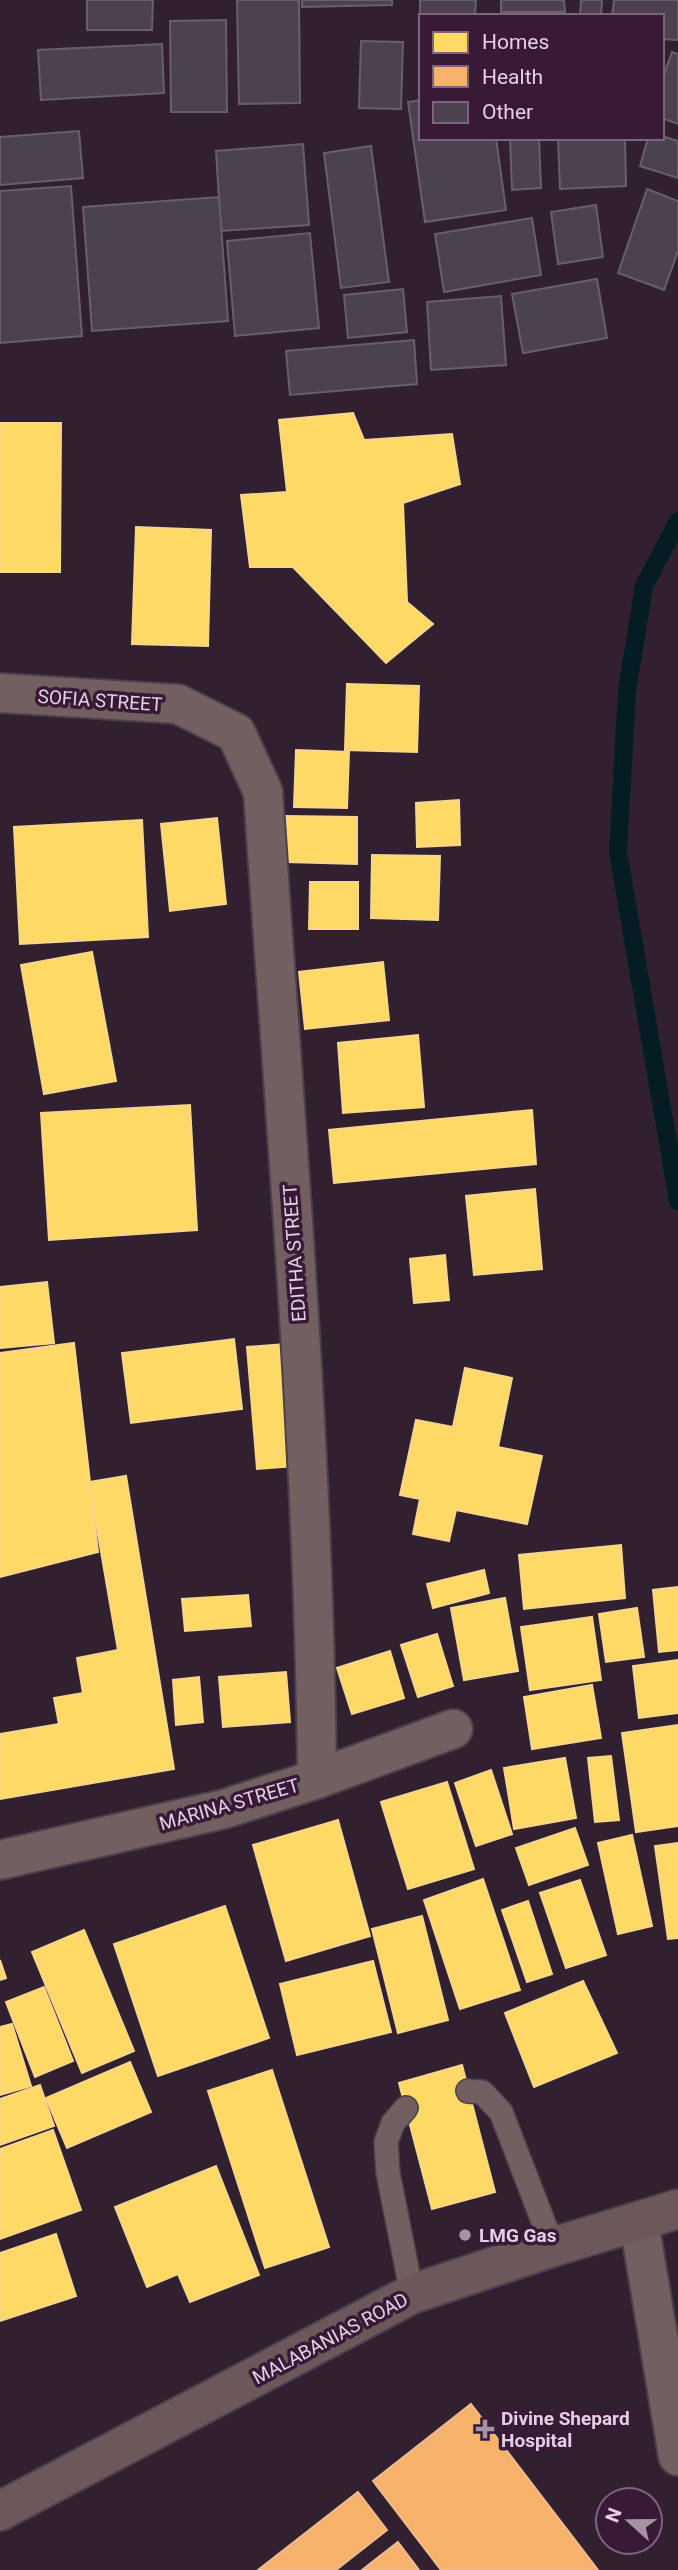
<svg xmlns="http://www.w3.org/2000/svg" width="678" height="2570" font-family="Roboto,sans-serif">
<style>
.homes{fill:#ffd966;stroke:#f7d68b;stroke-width:2}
.health{fill:#f6b26b;stroke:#f1bb8f;stroke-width:2}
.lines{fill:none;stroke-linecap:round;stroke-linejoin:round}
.stream{stroke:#041d23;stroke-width:18}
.building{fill:#4c414f;stroke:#695e6c;stroke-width:2}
.lane-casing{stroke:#4c3f4c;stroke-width:26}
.street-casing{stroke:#4c3f4c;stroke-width:42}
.secondary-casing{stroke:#4c3f4c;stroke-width:42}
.lane{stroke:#726060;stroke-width:23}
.street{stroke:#726060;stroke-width:38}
.secondary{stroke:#6c585b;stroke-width:38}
.poi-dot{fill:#a593a4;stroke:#381a36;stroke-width:2.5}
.labels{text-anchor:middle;stroke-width:7;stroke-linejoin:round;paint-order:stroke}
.street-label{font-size:19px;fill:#e4d0e2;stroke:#381a36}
.poi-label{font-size:19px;font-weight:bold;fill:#e4d0e2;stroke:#381a36;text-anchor:start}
</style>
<rect width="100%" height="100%" fill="#312130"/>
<!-- homes -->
<g class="homes">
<polygon points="353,413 364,440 452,434 460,484 403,503 407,602 433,624 386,663 293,567 250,567 241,495 287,492 279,420"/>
<polygon points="0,423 61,423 60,572 0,572"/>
<polygon points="136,527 211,530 208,646 132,644"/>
<polygon points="347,684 419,686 417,752 345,750"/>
<polygon points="296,750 349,752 347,808 294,807"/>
<polygon points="459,800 460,845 417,847 416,803"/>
<polygon points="286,816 357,817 357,864 286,862"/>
<polygon points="217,818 226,904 170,911 161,824"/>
<polygon points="142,820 148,937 20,944 14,827"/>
<polygon points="372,855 440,856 438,920 371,918"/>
<polygon points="310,882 358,882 358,929 309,929"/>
<polygon points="92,952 116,1081 44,1094 21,965"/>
<polygon points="383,962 389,1020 305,1029 299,972"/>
<polygon points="418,1035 424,1107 343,1113 338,1043"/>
<polygon points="190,1105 197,1230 49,1240 41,1113"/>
<polygon points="532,1110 536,1164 334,1183 329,1130"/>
<polygon points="535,1189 542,1269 474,1275 466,1196"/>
<polygon points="445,1255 449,1300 414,1303 410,1259"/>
<polygon points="47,1282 54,1343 0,1348 0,1287"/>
<polygon points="234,1339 242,1409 131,1423 122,1353"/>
<polygon points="74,1343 98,1552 0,1577 0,1353"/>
<polygon points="285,1344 295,1466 257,1469 247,1347"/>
<polygon points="465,1368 512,1378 498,1447 542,1456 527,1524 456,1510 449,1541 413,1534 420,1499 400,1495 416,1420 453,1427"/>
<polygon points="126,1476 174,1769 0,1799 0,1734 59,1724 54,1698 83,1693 77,1658 118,1650 89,1482"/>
<polygon points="621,1545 625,1598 524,1609 519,1555"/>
<polygon points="484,1570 489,1593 433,1608 427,1584"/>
<polygon points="678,1587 678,1650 659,1652 653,1590"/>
<polygon points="248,1595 251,1626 185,1631 182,1599"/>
<polygon points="505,1598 518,1671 464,1680 451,1608"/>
<polygon points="637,1608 644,1657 606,1662 599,1614"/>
<polygon points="592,1617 601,1680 530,1690 521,1627"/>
<polygon points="437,1634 453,1686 418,1697 401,1645"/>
<polygon points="390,1651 404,1698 352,1714 337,1668"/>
<polygon points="678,1660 678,1713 639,1718 633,1666"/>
<polygon points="286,1672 290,1722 223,1727 219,1677"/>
<polygon points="199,1677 203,1722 176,1725 173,1680"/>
<polygon points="592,1685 601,1738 532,1749 524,1697"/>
<polygon points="678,1725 678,1826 636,1832 622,1733"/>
<polygon points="611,1756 619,1820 595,1822 588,1758"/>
<polygon points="565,1758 576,1818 514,1829 504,1768"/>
<polygon points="491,1770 512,1834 476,1846 455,1783"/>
<polygon points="447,1782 474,1869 408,1889 381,1802"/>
<polygon points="338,1820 370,1936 286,1961 253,1845"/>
<polygon points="575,1828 588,1865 529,1885 516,1848"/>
<polygon points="632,1835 652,1926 618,1934 598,1843"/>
<polygon points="678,1843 678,1938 668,1939 655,1846"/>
<polygon points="483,1879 520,1990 460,2009 424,1900"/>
<polygon points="580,1880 606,1955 566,1968 540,1893"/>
<polygon points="528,1901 552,1974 527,1982 502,1910"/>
<polygon points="225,1906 269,2038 158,2076 114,1944"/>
<polygon points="422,1916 448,2020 398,2033 372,1929"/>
<polygon points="84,1930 134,2051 82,2073 32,1952"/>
<polygon points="0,1960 6,1978 0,1980"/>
<polygon points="373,1961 391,2032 297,2055 280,1984"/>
<polygon points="583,1981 617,2053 534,2087 505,2013"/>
<polygon points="44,1987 73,2061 35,2077 6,2002"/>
<polygon points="12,2024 31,2086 0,2095 0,2027"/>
<polygon points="130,2062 151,2112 67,2148 46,2098"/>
<polygon points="462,2065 495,2192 432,2209 399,2083"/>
<polygon points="272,2070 329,2247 265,2268 208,2091"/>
<polygon points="40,2085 54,2126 0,2145 0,2099"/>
<polygon points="53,2130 81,2210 0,2239 0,2149"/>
<polygon points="216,2166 259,2275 190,2302 178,2274 147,2287 115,2207"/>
<polygon points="56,2234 76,2296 0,2321 0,2253"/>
</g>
<!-- health -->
<g class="health">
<polygon points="471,2404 598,2570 441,2570 373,2481"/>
<polygon points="358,2492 387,2530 336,2570 258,2570"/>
<polygon points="398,2542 419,2570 362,2570"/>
</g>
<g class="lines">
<!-- stream -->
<polyline class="stream" points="678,521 644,586 627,691 618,852 678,1201"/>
</g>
<!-- building -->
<g class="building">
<polygon points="87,0 153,0 152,30 87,30"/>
<polygon points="237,0 299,0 300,103 239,104"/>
<polygon points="302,0 392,0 392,5 302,7"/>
<polygon points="420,0 476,0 475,16 421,16 420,54"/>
<polygon points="501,0 564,0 565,12 501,12"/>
<polygon points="581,0 602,0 601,16 580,16"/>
<polygon points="614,0 678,0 678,40 662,39 662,16 612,16"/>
<polygon points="226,20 227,112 171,112 170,21"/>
<polygon points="361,41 403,42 401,109 359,108"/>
<polygon points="162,44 164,93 41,100 38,50"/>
<polygon points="672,52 678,54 678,124 662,118 662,80"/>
<polygon points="421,100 421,138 496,138 506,210 425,222 408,102"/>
<polygon points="79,131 83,178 0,185 0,137"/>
<polygon points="662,136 678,141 678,178 640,166 648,138 662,138"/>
<polygon points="510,138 539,138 541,188 512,190"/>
<polygon points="558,138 625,138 626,186 560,189"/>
<polygon points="303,144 309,225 221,231 216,151"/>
<polygon points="371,146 389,282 341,288 324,153"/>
<polygon points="71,186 82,336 0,343 0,191"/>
<polygon points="647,189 678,201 678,251 664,290 618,273"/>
<polygon points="219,197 228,321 92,331 83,207"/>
<polygon points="596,205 603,257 558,264 551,212"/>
<polygon points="532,218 541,275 444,292 435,234"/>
<polygon points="310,233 319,328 235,336 227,241"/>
<polygon points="597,279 607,338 523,353 512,294"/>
<polygon points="403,289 407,332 348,338 344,295"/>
<polygon points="501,296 506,365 431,370 427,302"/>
<polygon points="414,340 417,384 290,395 286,351"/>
</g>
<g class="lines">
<!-- lane casing -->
<g class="lane-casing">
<g id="lane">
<polyline points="468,2091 482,2092 501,2112 553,2247"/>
<polyline points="406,2108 393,2123 386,2142 388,2173 412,2294"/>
</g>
</g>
<!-- street casing -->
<g class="street-casing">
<g id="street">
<path d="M0 693 178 704 236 733 263 792C285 1121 314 1450 317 1779"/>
<polyline points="0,1860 224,1809 317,1779 453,1729"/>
<polyline points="639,2222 678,2456"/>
</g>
</g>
<!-- secondary casing -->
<g class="secondary-casing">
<polyline id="secondary" points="0,2511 412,2294 553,2247 678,2209"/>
</g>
<!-- lane -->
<use href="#lane" class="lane"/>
<!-- street -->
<use href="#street" class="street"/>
<!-- secondary -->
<use href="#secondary" class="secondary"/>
</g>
<!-- markers -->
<g class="poi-dot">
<circle cx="465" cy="2235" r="7"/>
<path d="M481.5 2418.5h7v7h7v7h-7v7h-7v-7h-7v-7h7z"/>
</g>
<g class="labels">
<!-- street labels -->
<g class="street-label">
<text transform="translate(100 700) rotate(4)" y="7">SOFIA STREET</text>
<text transform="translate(294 1253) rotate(-94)" y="7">EDITHA STREET</text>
<text transform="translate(229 1804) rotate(-16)" y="7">MARINA STREET</text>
<text transform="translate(330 2338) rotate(-28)" y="7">MALABANIAS ROAD</text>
</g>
<!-- poi labels -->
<g class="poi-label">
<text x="479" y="2242">LMG Gas</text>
<text x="501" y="2425">Divine Shepard<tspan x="501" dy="22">Hospital</tspan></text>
</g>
</g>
<!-- legend -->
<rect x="419" y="14" width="245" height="126" fill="#381a36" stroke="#7d637b" stroke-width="2"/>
<rect x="433" y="32" width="35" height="21" fill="#ffd966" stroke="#7d637b" stroke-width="2"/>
<text x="482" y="49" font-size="21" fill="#e4d0e2">Homes</text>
<rect x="433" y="66" width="35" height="21" fill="#f6b26b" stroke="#7d637b" stroke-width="2"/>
<text x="482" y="84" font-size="21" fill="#e4d0e2">Health</text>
<rect x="433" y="102" width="35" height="21" fill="#4c414f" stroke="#7d637b" stroke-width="2"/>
<text x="482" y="119" font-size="21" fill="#e4d0e2">Other</text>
<!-- north arrow -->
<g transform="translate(629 2521) rotate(291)"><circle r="33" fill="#381a36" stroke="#7d637b" stroke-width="2"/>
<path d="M0-5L12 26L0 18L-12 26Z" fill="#a593a4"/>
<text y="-10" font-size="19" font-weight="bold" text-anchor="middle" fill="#e4d0e2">N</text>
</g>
</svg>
